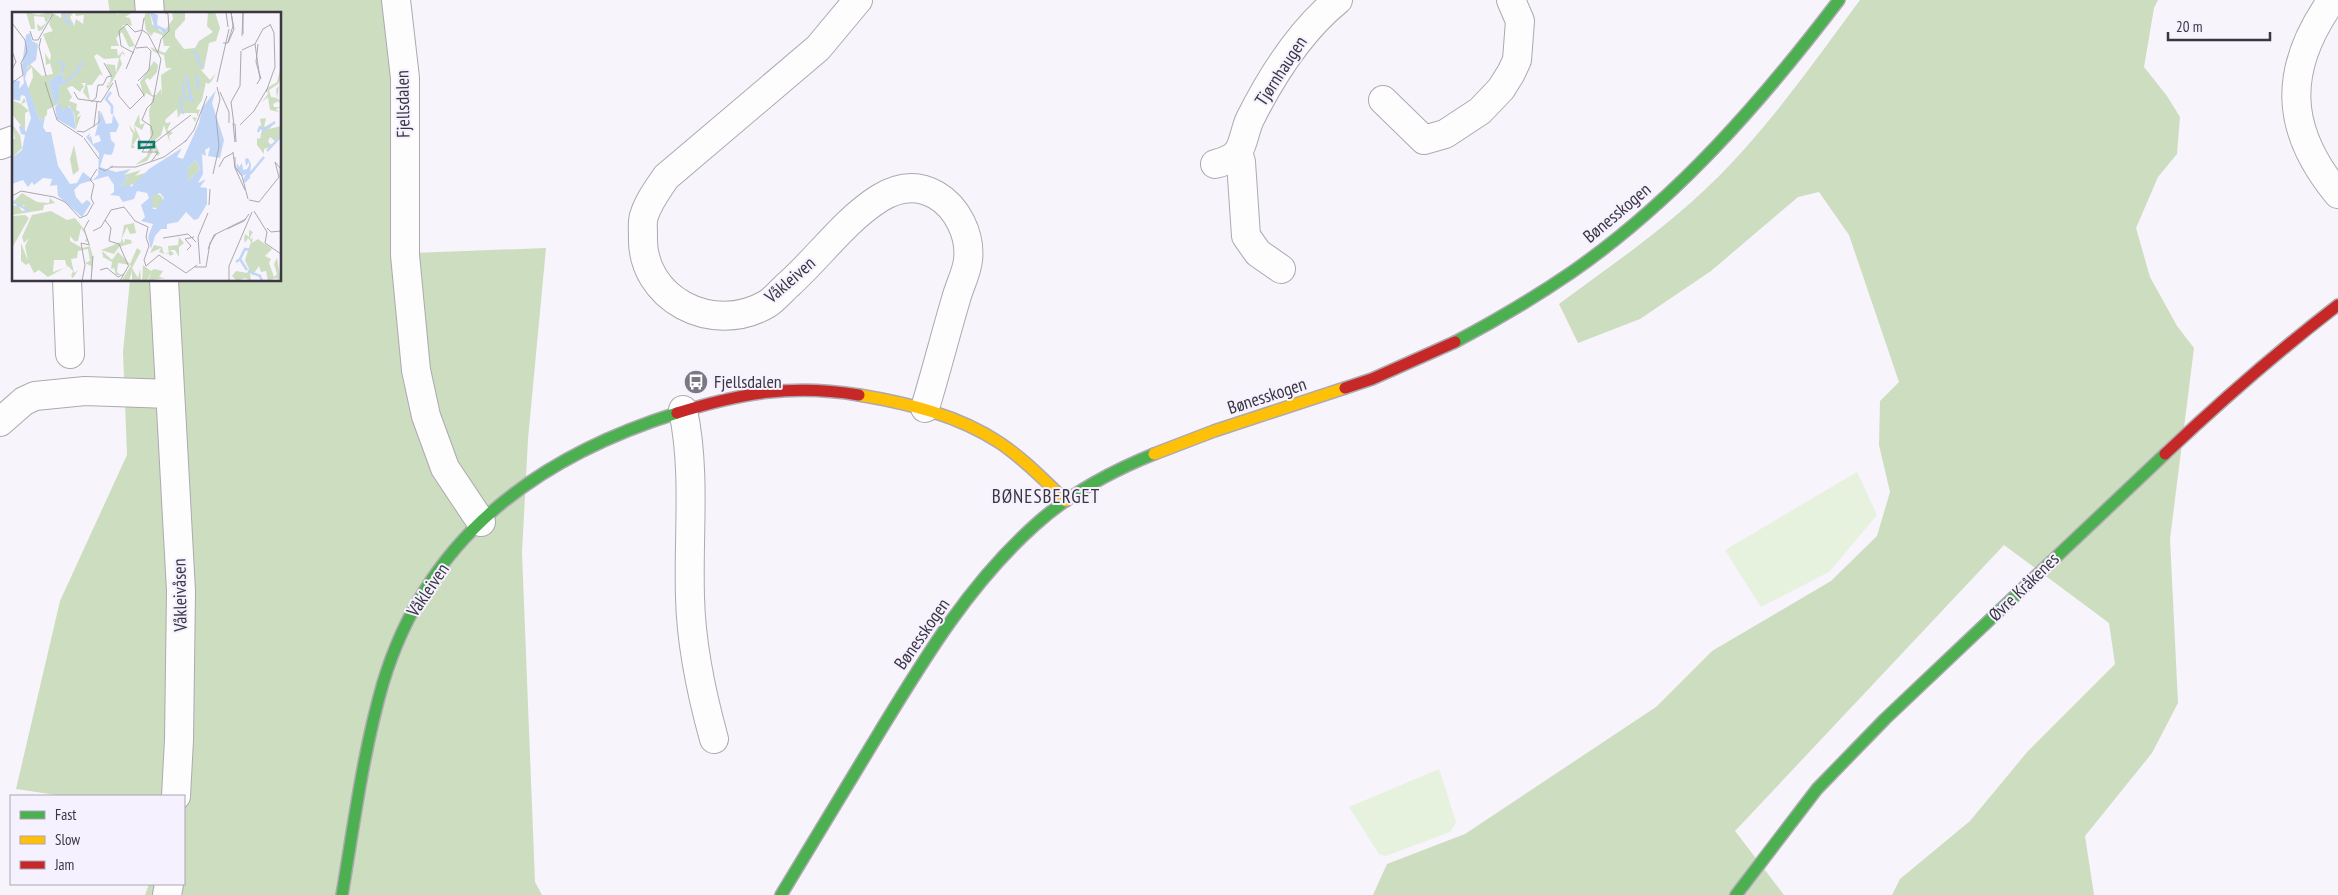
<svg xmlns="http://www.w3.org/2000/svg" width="2338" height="895" font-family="'PT Sans Narrow',sans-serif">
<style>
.green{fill:#e6f1de}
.forest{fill:#cdddbf}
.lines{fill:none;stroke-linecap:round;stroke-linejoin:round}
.street-casing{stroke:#aca9b1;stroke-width:30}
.fast-casing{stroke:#aca9b1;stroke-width:14}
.slow-casing{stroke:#aca9b1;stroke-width:14}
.jam-casing{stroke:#aca9b1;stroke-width:14}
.street{stroke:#fefdfe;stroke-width:28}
.fast{stroke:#4caf50;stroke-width:11}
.slow{stroke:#ffc107;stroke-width:11}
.jam{stroke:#c62828;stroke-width:11}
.labels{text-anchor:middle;stroke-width:4;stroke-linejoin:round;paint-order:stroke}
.street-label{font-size:18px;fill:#3a3642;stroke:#f6f1fe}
.poi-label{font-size:18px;fill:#3a3642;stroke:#f6f1fe;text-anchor:start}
.neighbourhood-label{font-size:19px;letter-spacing:1px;fill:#3a3642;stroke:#f6f1fe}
.inset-river{fill:none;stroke:#c1d6f7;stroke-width:2.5}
.inset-road{fill:none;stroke:#aba8b1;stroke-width:1}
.view{fill:#0f766e;fill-opacity:0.15;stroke:#0f766e;stroke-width:2.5}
.inset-edge{fill:none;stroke:#3a3642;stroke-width:2.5}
</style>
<rect width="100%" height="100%" fill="#f7f4fb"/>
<!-- green -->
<g class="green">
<polygon points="1857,472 1877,515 1829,572 1761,607 1725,550"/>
<polygon points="1439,769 1456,822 1450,832 1386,856 1379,854 1349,807"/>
</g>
<!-- forest -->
<g class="forest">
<polygon points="108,0 390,0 413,253 546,248 528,439 522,553 535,882 542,895 145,895 149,884 184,884 184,796 63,796 16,789 60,601 127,455 123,352 130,280 280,280 280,14 110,14"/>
<path d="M1860 0H2158L2154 8 2144 67 2167 96 2180 117 2177 154 2158 177 2136 228 2150 277 2177 326 2194 348 2170 539 2178 703 2152 753 2085 836 2094 895H1892L1900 879 1970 821 2028 751 2115 664 2109 623 2004 545 1735 831 1784 895H1373L1387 864 1465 834 1656 707 1712 651 1831 581 1877 536 1890 492 1879 445 1880 401 1899 382 1849 235 1819 192 1798 197 1711 271 1640 319 1578 343 1559 304C1612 265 1667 227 1714 181 1768 128 1815 61 1860 0Z"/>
</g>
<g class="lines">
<!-- street casing -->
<g class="street-casing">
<g id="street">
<polyline points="149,0 150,14"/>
<polyline points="396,0 405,78 405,255 416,370 426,416 445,468 481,522"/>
<path d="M858 0 818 48 666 177C658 189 648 202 644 216 642 222 643 229 643 235 640 299 713 336 767 304 775 299 782 290 789 284 820 256 845 220 880 198 898 187 917 184 936 195 957 207 971 235 968 260 967 272 959 287 956 299 945 336 936 372 925 408"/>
<path d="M2332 0C2283 69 2284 129 2338 194"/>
<polyline points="1383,100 1424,140 1445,134 1480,111 1501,89 1511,73 1517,60 1520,21 1511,0"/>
<polyline points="0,145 14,140"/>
<polyline points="1238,152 1241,162 1246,236 1258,253 1281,269"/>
<path d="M1215 164C1223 162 1233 159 1238 152 1244 143 1245 129 1250 119 1271 77 1301 30 1338 0"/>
<polyline points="67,280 70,354"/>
<polyline points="164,280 181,591 179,740 176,796"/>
<path d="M683 410C696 472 688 535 690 597 691 645 701 692 714 739"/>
<polyline points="0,422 24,401 35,396 85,391 170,394"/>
<polyline points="167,895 169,884"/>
</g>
</g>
<!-- fast casing -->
<g class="fast-casing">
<g id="fast">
<path d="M1455 342C1495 321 1534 298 1572 272 1677 199 1762 101 1839 0"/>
<path d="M342 895C354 824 363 752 383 683 427 537 537 457 677 413"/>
<path d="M781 895C814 841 846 787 879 733 924 659 969 584 1035 525 1069 494 1112 471 1154 454"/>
<polyline points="1736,895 1817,789 1885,719 2165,454"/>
</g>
</g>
<!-- slow casing -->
<g class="slow-casing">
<g id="slow">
<path d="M859 395C907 403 958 415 1000 443 1024 459 1045 481 1066 501"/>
<polyline points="1154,454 1214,431 1345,388"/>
</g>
</g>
<!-- jam casing -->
<g class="jam-casing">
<g id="jam">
<polyline points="1345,388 1372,379 1455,342"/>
<path d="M677 413C741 393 792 384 859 395"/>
<path d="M2165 454C2221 401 2277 352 2338 305"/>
</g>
</g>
<!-- street -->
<use href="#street" class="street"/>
<!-- fast -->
<use href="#fast" class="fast"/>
<!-- slow -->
<use href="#slow" class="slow"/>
<!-- jam -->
<use href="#jam" class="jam"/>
</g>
<!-- icons -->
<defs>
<g id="bus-disc" transform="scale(1.25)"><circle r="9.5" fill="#7c7883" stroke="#f6f1fe"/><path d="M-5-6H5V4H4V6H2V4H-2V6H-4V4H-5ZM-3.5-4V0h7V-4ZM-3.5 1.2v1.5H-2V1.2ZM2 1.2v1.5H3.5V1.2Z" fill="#fff"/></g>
</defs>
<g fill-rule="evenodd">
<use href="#bus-disc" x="696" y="382"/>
</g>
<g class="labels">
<!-- street labels -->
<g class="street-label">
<text transform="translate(1281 71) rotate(-57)" y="6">Tjørnhaugen</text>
<text transform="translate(403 104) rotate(-91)" y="6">Fjellsdalen</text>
<text transform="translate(1617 213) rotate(-40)" y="6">Bønesskogen</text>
<text transform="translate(790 280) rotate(-41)" y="6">Våkleiven</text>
<text transform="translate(1267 396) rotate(-18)" y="6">Bønesskogen</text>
<text transform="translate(2024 587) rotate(-44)" y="6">Øvre Kråkenes</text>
<text transform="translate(428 590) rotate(-56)" y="6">Våkleiven</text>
<text transform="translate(180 595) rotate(-91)" y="6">Våkleivåsen</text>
<text transform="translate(922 634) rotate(-55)" y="6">Bønesskogen</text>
</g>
<!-- poi labels -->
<g class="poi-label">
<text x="714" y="388">Fjellsdalen</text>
</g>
<!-- neighbourhood labels -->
<g class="neighbourhood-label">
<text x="1046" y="503">BØNESBERGET</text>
</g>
</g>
<!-- overview -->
<g transform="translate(12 12)">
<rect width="269" height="269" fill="#f7f4fb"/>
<path d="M14 0 26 3 39 0 49 6V0H62L58 5 62 14 64 7 71 12 72 3 64 4 63 0H105V3L107 0H121L113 5 118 6 120 14 115 12 109 14 113 15 123 34 117 35 110 20 104 26 107 34H99V37H105L106 44 111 39 113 44 110 41 108 46 110 52 96 77 94 74 98 72 93 70 98 71 99 65 94 52 103 53 104 61 107 46 92 47 85 42 82 44 91 64 88 62 80 73H75L78 89 71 80 74 71H69L72 74 68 80 60 74 55 76 60 85 57 89 65 92 64 98 68 100 64 106 69 103 64 117 62 100 57 94 51 100 48 91 35 98V103L28 109 16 77 21 65 20 55 12 63 18 52 30 64 41 62 38 51 34 53 33 41 38 49 39 43 31 22 41 19 37 12 39 4 30 18 26 19 25 12 29 15 34 11 32 5 22 4 23 17H19ZM50 60 52 71 47 74V88L42 90 37 69ZM138 0 140 12 151 21 161 7 160 0 173 1V8L163 19V25L172 37 183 36 187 29 201 20 195 14 196 0H203L208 16 204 29 197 31 192 57 189 58 198 68 204 61 199 70 196 72 194 70 190 88 184 97 188 98 183 110 180 105 185 106V101H169L166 106 165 97 153 108 154 111 159 110 155 118 161 121 157 124 158 131 152 113 149 123 141 130V136L144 133 148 142 145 144 142 137 135 149 123 153 135 144 139 129 137 99 141 85 134 81 132 86 128 70 142 49 146 53 145 60 138 68 135 66 133 69 140 83H144L149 77 150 84 149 63 160 56H154L152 43 142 40 138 35 153 41 158 34H152L150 23 142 20 139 24 134 18 132 6 134 0ZM269 54V67L266 72 257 78 259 85 265 86 264 77 267 74 265 87 269 88 266 92 267 89 261 92 262 95H269L264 97 267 100 258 98 256 85 250 90 256 82 255 76 265 70ZM12 86 14 90 9 92 17 99 13 101V119L0 102V88L9 92ZM127 102 128 113 133 111 130 118 122 113 130 131 128 139 126 125 121 133 123 136H119L121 121 119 119 117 113 123 121 122 113ZM254 106 252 115 263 110 257 117 269 114V122L263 129 258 125 256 130 261 134 252 137V142L245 133V126L248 127 250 117 248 107ZM0 112 8 123 10 136 0 146V127H3ZM62 133 67 158 61 163 58 147ZM184 148 188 157 176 169V156ZM129 158 123 164 136 160 124 172 109 174 115 166 112 163ZM10 181 25 190 37 191 38 186 43 191 32 193 31 198 0 203V189L2 194 6 193 10 199 14 198 11 196 13 193 9 194 2 189ZM137 189a7 7 0 1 1 14 0a7 7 0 1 1-14 0ZM39 199 55 208 63 206 71 216 76 230 73 229 75 225 69 216 66 229H63L65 232 58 224V229L70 236 78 234 81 245 80 260 79 254 73 251 78 249 76 237 66 239 65 246 59 247 62 261 66 258 61 266 59 264 61 259 56 254 36 265 27 258 22 261 17 251 14 253 9 249V231L16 249 13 234 17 226 12 231 10 225 20 203ZM42 248H53L55 255 41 260ZM13 203 17 206 0 236V204ZM122 211 124 221 118 222 115 215 110 226 112 232 113 227 119 228 120 231 107 235 102 242 89 238 109 230 112 213ZM237 218 241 220 238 225 239 228 241 225 240 231 246 227 260 237 253 244 259 247 257 251 262 265 265 262 262 252 265 246 269 269 264 266 256 269 254 259 249 260 247 254 240 264V259L238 261 239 269 233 266 225 269 220 264 224 259 235 261 237 257 233 248 239 230 236 226 233 231 232 227 233 222 237 225ZM167 225 172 231 167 235V245L163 238H158L162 242 158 244 157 242H152L147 240 149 236 138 241 142 233 150 235 152 242 157 241 156 234 166 233ZM125 236 129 239 120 256 126 266 128 257 129 269H120V259L117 269 110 268 119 253 106 251 105 260 109 263H104L102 256 99 257 100 250 91 245 90 239 100 248 106 240 118 252ZM131 253 139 259 142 257 151 259 147 265 153 266 136 269 140 259 135 269H130Z" fill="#cdddbf" fill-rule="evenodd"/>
<path d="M138 0 146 3 145 13 156 18 152 22 148 17H143ZM18 21 20 29 26 32 24 48 16 54 13 67 28 109 33 105 31 115 34 120H39L46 154 58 172 65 171 71 160 81 168 86 163 87 141 74 125 78 121 77 126 79 124 81 132 89 129 87 123 83 124 89 99 94 112 100 111 101 102 107 113 104 120H98L99 128 103 132 101 140 99 143 92 142 88 155 104 160 119 157 112 163 115 166 109 174 118 172 119 175 137 157 170 136 165 145 171 147 187 111 190 96 204 78 200 91 212 128 208 146 196 144 198 135 193 138 194 144 190 142 191 162 186 171 194 167 188 175 195 176V192L186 207 182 208 174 200 166 210 155 212V217H149L143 224 139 237 136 225 141 212 129 209 133 205 129 193 137 186 135 181 125 179 122 187 111 190 107 184 98 183 102 180V173L96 164 68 172 62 178 64 185 70 192 75 188 79 191 70 205 46 184 45 173 38 174 40 167 31 166 22 173 20 170 16 175 11 168 0 172V146L10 138 13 123 9 122 7 115 9 113 14 120 19 106 13 84 9 83 8 89 0 87V68L8 69 7 77 12 71 10 54 14 23ZM184 148 188 157 176 169V156ZM148 181 152 186 144 197H141L140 184ZM50 60 52 71 47 74V88L42 91 37 69ZM47 91 50 93 51 100 55 94 61 98 64 118 45 107 43 95ZM236 146 239 152 238 166 233 171 236 176 231 168 234 162 230 164 224 157 225 151 227 155 230 151 231 158 235 157 237 154V150L234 154 233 147Z" fill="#c1d6f7" fill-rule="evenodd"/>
<path class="inset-river" d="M52 0 54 10 61 12M180 39 184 41 190 56M45 50 52 52 50 60M185 62 186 78M174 63 180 89M171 71 172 85 182 89M51 72 66 59 69 51 72 53M99 80 94 87 100 94V102M168 86 171 102M246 120 248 115 252 118 263 110M255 139 269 124M238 162 252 145M0 189 17 199M228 247 233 237 238 238M224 250 228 247 235 258M236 259 248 264 250 269"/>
<path class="inset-road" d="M214 0 216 15M132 6 130 18 136 22 149 47 141 90 135 96 130 108 139 114 141 122 130 140H146L139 150M0 11 13 28M18 19 21 28H26L41 2M231 22V0M230 24 231 0M29 26 27 35 34 64M216 30 221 14 219 0M211 31H216L222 17 219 0M243 32 248 67 245 72M246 32 244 50 249 67M124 36 135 35 139 39 137 58 126 69M230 38 243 32 251 17 258 13M0 39 4 50 0 57M146 40 149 27 157 19 156 2 151 0M122 41 109 34 107 19 115 12 123 20 130 18M92 51 100 65M114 57 130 19M103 68 107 84 118 97 132 83 125 72M33 70 45 108 71 125M205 70 217 17M0 71 11 63 9 51 15 40 13 28M62 80 66 87 89 90M208 80 217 100V111M254 80 263 55 262 21 258 12M79 90 84 86 86 73H91L95 65 99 64M89 90 101 71M221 111 223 130M223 112 224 130M222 113 219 90 228 74 229 39M228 113 242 99 255 77M81 115 87 110V99M65 119 72 120 82 114 85 90M72 126 87 147M173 130 182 118 195 84M138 139 141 132 179 103M221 140 223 156 233 178M223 145V155L230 164 236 187M98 155H124L152 145 175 128M207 155 212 146 221 141M87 156 93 159 101 154M201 162 207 135 204 104 208 87 205 75M0 184 9 179 42 185 53 190 68 206 75 203 81 192M237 188 247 190 267 165 263 150 269 157M82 192 79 186 82 172 78 168 85 157M197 193 198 177M242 199 255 220 253 231 269 242M77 208 72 217 77 232M93 208 99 216 97 229 107 232 116 253M255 216 259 220 269 219M215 217 232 209 237 202M81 219 89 215 99 198 112 195 123 209 136 215 134 225 137 234 132 248 134 254 147 243 174 261 185 253M151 226 176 222 184 230M196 237 202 223 234 207M175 238 179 234 173 227 182 225M188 252 186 225 196 201M183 255H194L198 231 204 222M88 258 95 256 106 265 112 262M70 269 73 253 69 231 78 233M79 269 81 244M108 269 117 253M217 269V254L240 200"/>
<path class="view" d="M127 130H142V135L127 136Z"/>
<rect width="269" height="269" class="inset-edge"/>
</g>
<!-- legend -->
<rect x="10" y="795" width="175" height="90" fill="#f6f1fe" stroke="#aba6b3"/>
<rect x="20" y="811" width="25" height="8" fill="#4caf50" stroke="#aba6b3"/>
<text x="55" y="820" font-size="15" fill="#3a3642">Fast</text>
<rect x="20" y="836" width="25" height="8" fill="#ffc107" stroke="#aba6b3"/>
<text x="55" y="845" font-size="15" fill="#3a3642">Slow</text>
<rect x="20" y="861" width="25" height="8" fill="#c62828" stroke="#aba6b3"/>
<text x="55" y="870" font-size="15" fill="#3a3642">Jam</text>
<!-- scale -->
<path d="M2168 32v8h102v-8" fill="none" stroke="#3a3642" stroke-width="2.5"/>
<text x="2176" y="32" font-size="15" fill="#3a3642" stroke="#f6f1fe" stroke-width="4" paint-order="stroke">20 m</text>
</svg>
